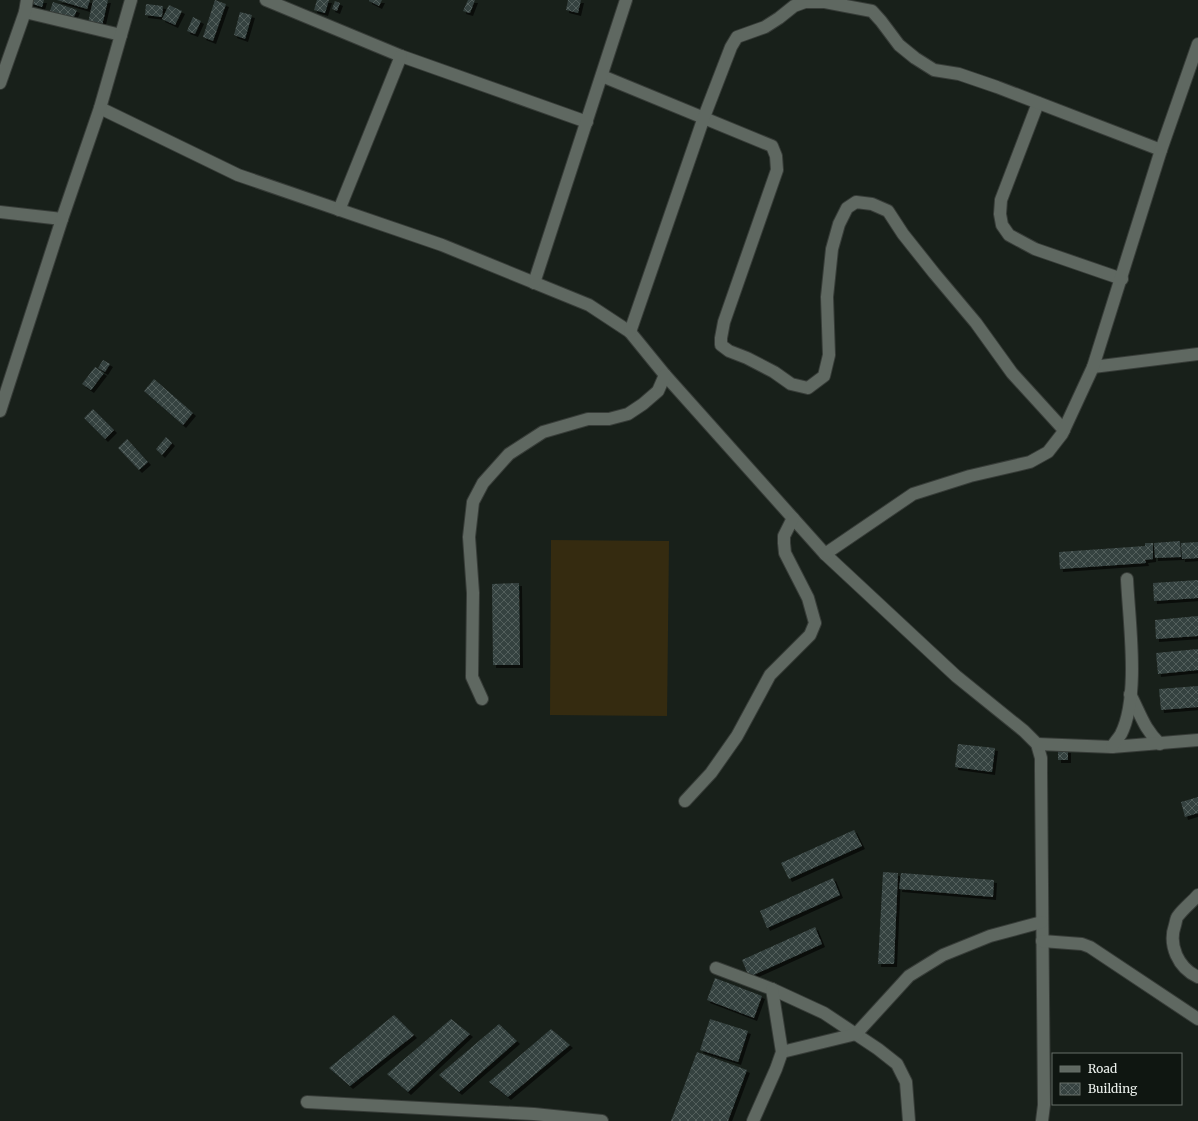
<svg xmlns="http://www.w3.org/2000/svg" width="1198" height="1121" font-family="Merriweather,serif">
<style>
.pitch{fill:#352b10}
.building{fill:url(#building-cross-hatch);filter:url(#shadow)}
.lines{fill:none;stroke-linecap:round;stroke-linejoin:round}
.minor-casing{stroke:#373c38;stroke-width:14}
.minor{stroke:#5f6861;stroke-width:12}
</style>
<defs>
<pattern id="building-cross-hatch" width="8" height="8" patternUnits="userSpaceOnUse"><rect width="8" height="8" fill="#364240"/><path d="M0 0l8 8M0 8l8-8" fill="none" stroke="#535e5c"/></pattern>
<filter id="shadow"><feDropShadow dx="3" dy="3" stdDeviation="0" flood-color="#0009"/></filter>
</defs>
<rect width="100%" height="100%" fill="#18201a"/>
<!-- pitch -->
<polygon class="pitch" points="551,540 669,541 667,716 550,715"/>
<!-- building -->
<g class="building">
<polygon points="28,0 44,0 42,7 27,2"/>
<polygon points="57,0 90,0 87,9"/>
<polygon points="93,0 108,0 102,26 88,23"/>
<polygon points="215,0 226,4 213,41 203,37"/>
<polygon points="317,0 329,0 325,13 314,10"/>
<polygon points="369,0 382,0 379,6 369,1"/>
<polygon points="468,0 475,0 470,13 463,11"/>
<polygon points="568,0 581,0 578,13 566,10"/>
<polygon points="335,1 340,3 337,11 332,9"/>
<polygon points="53,2 77,10 73,19 50,11"/>
<polygon points="146,4 163,6 162,17 145,15"/>
<polygon points="169,5 182,11 175,25 162,19"/>
<polygon points="240,12 252,15 245,39 234,35"/>
<polygon points="193,17 201,21 195,34 187,31"/>
<polygon points="103,360 110,364 105,372 98,368"/>
<polygon points="95,367 104,373 91,390 82,384"/>
<polygon points="154,379 193,413 183,425 144,391"/>
<polygon points="93,409 114,430 105,439 84,418"/>
<polygon points="166,437 172,443 162,455 156,449"/>
<polygon points="127,439 148,462 139,470 118,448"/>
<polygon points="1180,541 1181,557 1155,558 1154,543"/>
<polygon points="1198,542 1198,558 1182,559 1181,543"/>
<polygon points="1145,543 1153,543 1153,559 1145,560 1146,563 1060,569 1059,552 1145,546"/>
<polygon points="1198,580 1198,598 1154,601 1153,583"/>
<polygon points="519,583 520,665 493,665 492,584"/>
<polygon points="1198,616 1198,636 1156,639 1155,620"/>
<polygon points="1198,649 1198,670 1158,674 1156,653"/>
<polygon points="1198,686 1198,707 1161,710 1159,689"/>
<polygon points="958,744 995,748 992,772 955,767"/>
<rect x="1058" y="750" width="10" height="10"/>
<polygon points="1198,797 1198,813 1185,817 1181,802"/>
<polygon points="854,830 862,846 789,879 781,863"/>
<polygon points="883,872 898,873 894,964 878,964"/>
<polygon points="901,873 994,880 993,897 899,889"/>
<polygon points="833,878 840,895 767,928 760,911"/>
<polygon points="815,927 822,944 749,977 742,960"/>
<polygon points="715,978 762,996 754,1018 707,1000"/>
<polygon points="394,1015 414,1035 350,1086 329,1068"/>
<polygon points="451,1019 470,1034 408,1092 387,1074"/>
<polygon points="710,1019 748,1031 738,1062 700,1050"/>
<polygon points="499,1024 517,1041 459,1092 439,1075"/>
<polygon points="551,1029 570,1045 508,1097 489,1082"/>
<polygon points="697,1052 747,1070 728,1121 671,1121"/>
</g>
<g class="lines">
<!-- minor casing -->
<g class="minor-casing">
<g id="minor">
<polyline points="266,0 401,56 587,122"/>
<polyline points="25,12 121,35"/>
<polyline points="602,76 772,146 776,156 777,170 724,322 721,338 721,345 729,351 747,358 774,372 791,384 808,388 824,376 829,355 827,297 832,249 839,224 847,208 856,202 872,204 888,211 903,234 934,273 976,323 1012,373 1064,430"/>
<polyline points="0,83 25,12 27,0"/>
<polyline points="1038,103 1001,200 1000,214 1002,225 1009,235 1035,249 1122,279"/>
<polyline points="100,108 238,175 442,245 589,305 630,332 665,375 825,554 956,676 1024,731 1037,744 1041,758 1041,772 1044,1105 1042,1121"/>
<polyline points="339,210 401,56"/>
<polyline points="0,212 62,219"/>
<polyline points="534,283 626,0"/>
<polyline points="630,332 704,117 731,47 737,37 765,27 779,18 794,6 805,2 825,2 872,11 881,21 899,45 915,58 934,70 959,74 997,87 1161,150"/>
<polyline points="1093,367 1198,354"/>
<polyline points="0,411 62,219 100,108 131,0"/>
<polyline points="825,554 913,494 970,476 1030,462 1048,452 1062,434 1093,367 1161,150 1198,44"/>
<path d="M1130 694C1140 713 1144 729 1160 744"/>
<polyline points="482,699 472,677 473,593 469,537 473,502 483,483 509,454 543,432 588,419 609,419 628,414 643,404 658,391 665,375"/>
<polyline points="1037,744 1112,747 1198,740"/>
<path d="M1112 747C1114 743 1118 739 1121 734 1140 696 1129 622 1127 579"/>
<polyline points="685,801 711,773 737,736 770,675 810,635 815,623 808,598 785,553 784,543 784,536 793,518"/>
<path d="M1198 895C1192 902 1184 908 1178 916 1176 918 1176 922 1175 925 1168 945 1178 968 1198 977"/>
<polyline points="1042,941 1082,944 1090,947 1198,1019"/>
<polyline points="716,968 772,989 824,1013 878,1049 897,1064 906,1082 909,1121"/>
<polyline points="782,1052 856,1034 909,976 943,955 990,936 1042,922"/>
<polyline points="307,1102 534,1114 602,1121"/>
<polyline points="753,1121 776,1069 782,1052 772,989"/>
</g>
</g>
<!-- minor -->
<use href="#minor" class="minor"/>
</g>
<!-- legend -->
<rect x="1052" y="1053" width="130" height="52" fill="#0f1611" stroke="#676e69"/>
<rect x="1060" y="1066" width="20" height="6" fill="#5f6861" stroke="#676e69"/>
<text x="1088" y="1073" font-size="12" fill="#ecf1ed">Road</text>
<rect x="1060" y="1083" width="20" height="12" fill="url(#building-cross-hatch)" stroke="#676e69"/>
<text x="1088" y="1093" font-size="12" fill="#ecf1ed">Building</text>
</svg>
